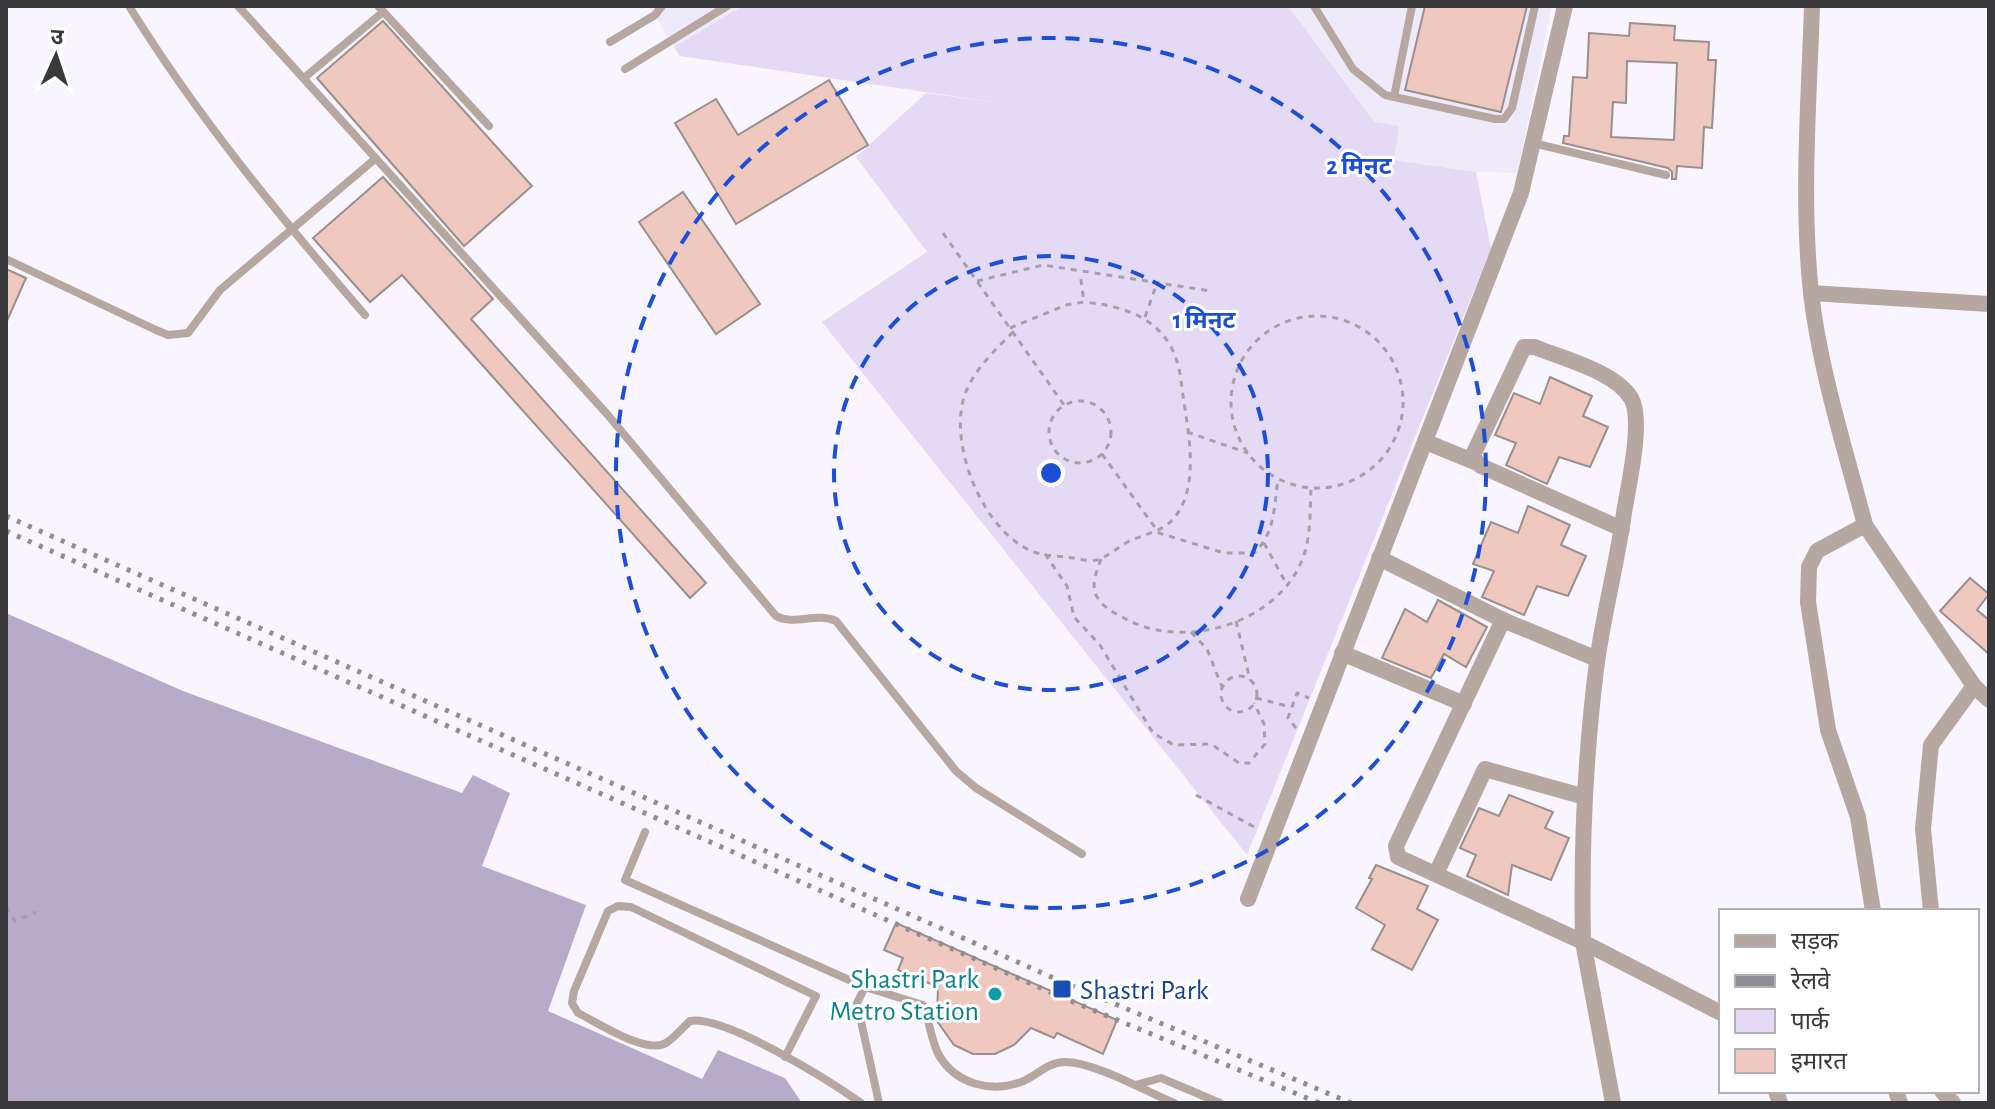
<svg xmlns="http://www.w3.org/2000/svg" width="1995" height="1109" font-family="'Alegreya Sans','Noto Sans Devanagari',sans-serif">
<style>
.built{fill:#efeafa}
.green{fill:#e4daf6}
.forest{fill:#b6abc9}
.building{fill:#efc9c0;stroke:#998f8d;stroke-width:2;fill-rule:evenodd}
.lines{fill:none;stroke-linecap:round;stroke-linejoin:round}
.path{stroke:#a3a1a7;stroke-width:3;stroke-dasharray:6 6;stroke-linecap:butt}
.service{stroke:#b6a7a0;stroke-width:8}
.minor{stroke:#b6a7a0;stroke-width:16}
.rail{stroke:#8f8d93;stroke-width:5;stroke-dasharray:4 8;stroke-linecap:butt}
.ring{fill:none;stroke:#1d4ed8;stroke-width:4;stroke-dasharray:14 10}
.transit-dot{fill:#1a4fb4;stroke:#fff;stroke-width:3}
.culture-dot{fill:#0f9aa8;stroke:#fff;stroke-width:3}
.labels{text-anchor:middle;stroke-width:6;stroke-linejoin:round;paint-order:stroke}
.culture-label{font-size:28px;fill:#0d838f;stroke:#fff;text-anchor:end}
.transit-label{font-size:28px;fill:#164399;stroke:#fff;text-anchor:start}
.centre{fill:#1d4ed8;stroke:#fff;stroke-width:4}
.ring-label{font-size:24px;text-anchor:middle;font-weight:bold;fill:#1d4ed8;stroke:#fff;stroke-width:6;stroke-linejoin:round;paint-order:stroke}
</style>
<rect width="100%" height="100%" fill="#f8f5fe"/>
<!-- built -->
<polygon class="built" points="649,6 1552,6 1517,173 1476,172 680,56"/>
<!-- green -->
<polygon class="green" points="743,6 1288,6 1374,122 1399,126 1394,160 1476,172 1491,248 1247,855 822,322 927,252 856,157 926,93 1014,105 680,56 674,47"/>
<!-- forest -->
<polygon class="forest" points="6,613 183,691 462,793 473,775 510,793 482,866 586,905 548,1011 702,1079 718,1050 785,1078 802,1103 6,1103"/>
<!-- building -->
<g class="building">
<polygon points="1425,6 1527,6 1501,112 1405,90"/>
<polygon points="383,21 532,186 464,246 317,78"/>
<path d="M1630 23 1675 26 1674 40 1709 42 1708 60H1716L1712 128 1704 127 1702 168 1677 166 1676 179H1672V172L1668 168 1563 143 1564 136H1569L1573 77 1587 78 1589 33 1629 36ZM1627 61 1677 63 1674 140 1611 137 1613 102 1626 103Z"/>
<polygon points="829,80 868,145 736,224 675,123 716,99 738,135"/>
<polygon points="383,177 493,299 471,319 706,583 690,598 402,275 370,302 313,238"/>
<polygon points="683,192 760,304 716,334 639,222"/>
<polygon points="6,269 26,278 6,323"/>
<polygon points="1550,377 1592,396 1583,416 1608,427 1590,467 1559,457 1547,484 1506,465 1516,443 1495,435 1514,393 1540,404"/>
<polygon points="1528,506 1570,525 1561,545 1586,556 1568,596 1537,586 1524,615 1482,597 1494,571 1473,564 1491,522 1518,533"/>
<polygon points="1970,578 1989,594 1977,610 1989,620 1989,654 1940,611"/>
<polygon points="1438,600 1487,627 1466,667 1444,654 1431,678 1382,658 1405,609 1427,622"/>
<polygon points="1509,795 1553,812 1545,828 1569,838 1551,880 1512,865 1508,895 1467,876 1476,855 1460,848 1479,808 1499,816"/>
<polygon points="1376,865 1428,886 1417,909 1438,920 1412,970 1372,949 1385,925 1356,908 1372,879 1369,878"/>
<polygon points="896,923 1117,1020 1103,1054 1057,1033 1054,1038 1031,1028 1014,1045 995,1054 973,1054 954,1045 937,1021 938,987 898,970 903,958 884,950"/>
</g>
<g class="lines">
<!-- path -->
<g class="path">
<polyline points="943,233 1064,405"/>
<polyline points="977,281 1043,265 1211,291"/>
<circle cx="1317" cy="402" r="86"/>
<polyline points="1145,317 1157,283"/>
<polyline points="1010,328 1066,305 1084,302 1080,273"/>
<path d="M1013 332C995 350 974 370 965 394 947 444 984 536 1037 553 1046 556 1057 556 1067 557 1075 558 1088 562 1097 560 1110 556 1121 544 1134 539 1158 530 1173 528 1184 501 1198 465 1185 417 1181 380 1174 325 1135 307 1084 302"/>
<circle cx="1080" cy="432" r="31"/>
<polyline points="1187,432 1248,453"/>
<path d="M1102 454 1159 533 1224 553H1254C1275 534 1274 507 1278 479"/>
<polyline points="1264,543 1287,585"/>
<polyline points="1045,554 1067,586 1074,617 1100,645 1153,733 1174,745 1211,744 1239,763 1249,763 1265,744 1264,724 1254,703"/>
<path d="M1101 559C1097 571 1091 583 1096 595 1101 606 1114 613 1124 618 1184 652 1281 623 1304 555 1311 534 1310 509 1311 488"/>
<polyline points="1236,621 1250,680"/>
<polyline points="1191,632 1207,649 1222,687"/>
<circle cx="1239" cy="694" r="18"/>
<polyline points="1256,698 1291,707"/>
<polyline points="1296,728 1288,718 1297,693 1309,698"/>
<polyline points="1196,795 1256,828"/>
<polyline points="6,907 15,921 36,912"/>
</g>
<!-- service -->
<g class="service">
<path d="M129 6C197 116 280 217 365 315"/>
<path d="M238 6 607 414 776 616C794 626 816 612 836 621L956 771 976 788 1082 854"/>
<polyline points="378,6 489,126"/>
<polyline points="1314,6 1353,69 1385,95 1495,119 1504,119 1512,108 1535,6"/>
<polyline points="610,42 655,15 662,6"/>
<polyline points="625,69 727,6"/>
<polyline points="304,78 383,12"/>
<polyline points="1394,97 1412,6"/>
<polyline points="1533,143 1666,175"/>
<polyline points="6,259 156,330 168,335 188,333 220,290 375,159"/>
<polyline points="645,832 625,880 865,987"/>
<path d="M785 1057 816 996 631 907 618 906 608 911 574 991 572 1003 578 1013C597 1022 646 1055 666 1043 674 1038 682 1028 690 1021 725 1015 830 1081 861 1103"/>
<polyline points="1135,1085 1161,1078 1220,1103"/>
<path d="M879 1103 857 1003 865 987 923 1005C930 1021 931 1043 940 1057 957 1084 991 1093 1021 1082 1037 1076 1047 1062 1065 1062 1094 1062 1145 1091 1174 1103"/>
</g>
<!-- minor -->
<g class="minor">
<path d="M1812 6C1809 101 1801 198 1811 293 1820 371 1845 448 1865 525L1817 551 1809 567 1808 602 1828 730 1858 817 1873 911"/>
<polyline points="1811,293 1989,304"/>
<polyline points="1426,442 1475,462"/>
<polyline points="1865,525 1974,686 1989,700"/>
<polyline points="1379,558 1503,620 1597,659"/>
<path d="M1503 620 1396 846 1398 857 1583 942C1581 849 1585 755 1597 662 1604 612 1617 563 1624 513 1628 487 1644 420 1631 398 1614 371 1563 359 1535 347H1524L1472 457 1481 466 1622 529"/>
<polyline points="1342,653 1464,704"/>
<polyline points="1436,874 1485,769 1585,797"/>
<polyline points="1248,899 1521,193 1565,6"/>
<polyline points="1931,911 1923,829 1931,745 1974,686"/>
<polyline points="1776,1091 1780,1103"/>
<polyline points="1896,1091 1900,1103"/>
<polyline points="1942,1091 1953,1103"/>
<polyline points="1613,1103 1583,942 1721,1013"/>
</g>
<!-- rail -->
<g class="rail">
<polyline points="6,516 1065,983 1351,1103"/>
<polyline points="6,531 1059,996 1319,1103"/>
</g>
</g>
<!-- distance rings -->
<g class="ring">
<circle cx="1051" cy="473" r="217"/>
<circle cx="1051" cy="473" r="435"/>
</g>
<!-- markers -->
<rect class="transit-dot" x="1052" y="979" width="20" height="20" rx="4"/>
<circle class="culture-dot" cx="995" cy="994" r="8"/>
<g class="labels">
<!-- culture labels -->
<g class="culture-label">
<text x="979" y="988">Shastri Park<tspan x="979" dy="32">Metro Station</tspan></text>
</g>
<!-- transit labels -->
<g class="transit-label">
<text x="1080" y="999">Shastri Park</text>
</g>
</g>
<circle cx="1051" cy="473" r="12" class="centre"/>
<g class="ring-label">
<text x="1359" y="174">2 मिनट</text>
<text x="1204" y="328">1 मिनट</text>
</g>
<!-- border -->
<rect width="1995" height="1109" fill="none" stroke="#39383b" stroke-width="16"/>
<!-- legend -->
<rect x="1719" y="909" width="260" height="184" fill="#ffffff" stroke="#b0afb1" stroke-width="2"/>
<rect x="1735" y="935" width="40" height="12" fill="#b6a7a0" stroke="#b0afb1" stroke-width="2"/>
<text x="1791" y="949" font-size="24" fill="#39383b">सड़क</text>
<rect x="1735" y="975" width="40" height="12" fill="#8f8d93" stroke="#b0afb1" stroke-width="2"/>
<text x="1791" y="989" font-size="24" fill="#39383b">रेलवे</text>
<rect x="1735" y="1009" width="40" height="24" fill="#e4daf6" stroke="#b0afb1" stroke-width="2"/>
<text x="1791" y="1029" font-size="24" fill="#39383b">पार्क</text>
<rect x="1735" y="1049" width="40" height="24" fill="#efc9c0" stroke="#b0afb1" stroke-width="2"/>
<text x="1791" y="1069" font-size="24" fill="#39383b">इमारत</text>
<!-- north arrow -->
<g transform="translate(56 56) rotate(3)" stroke="#ffffff" stroke-width="6" paint-order="stroke">
<path d="M0-6L14 30L0 20L-14 30Z" fill="#39383b"/>
<text y="-12" font-size="22" font-weight="bold" text-anchor="middle" fill="#39383b">उ</text>
</g>
</svg>
